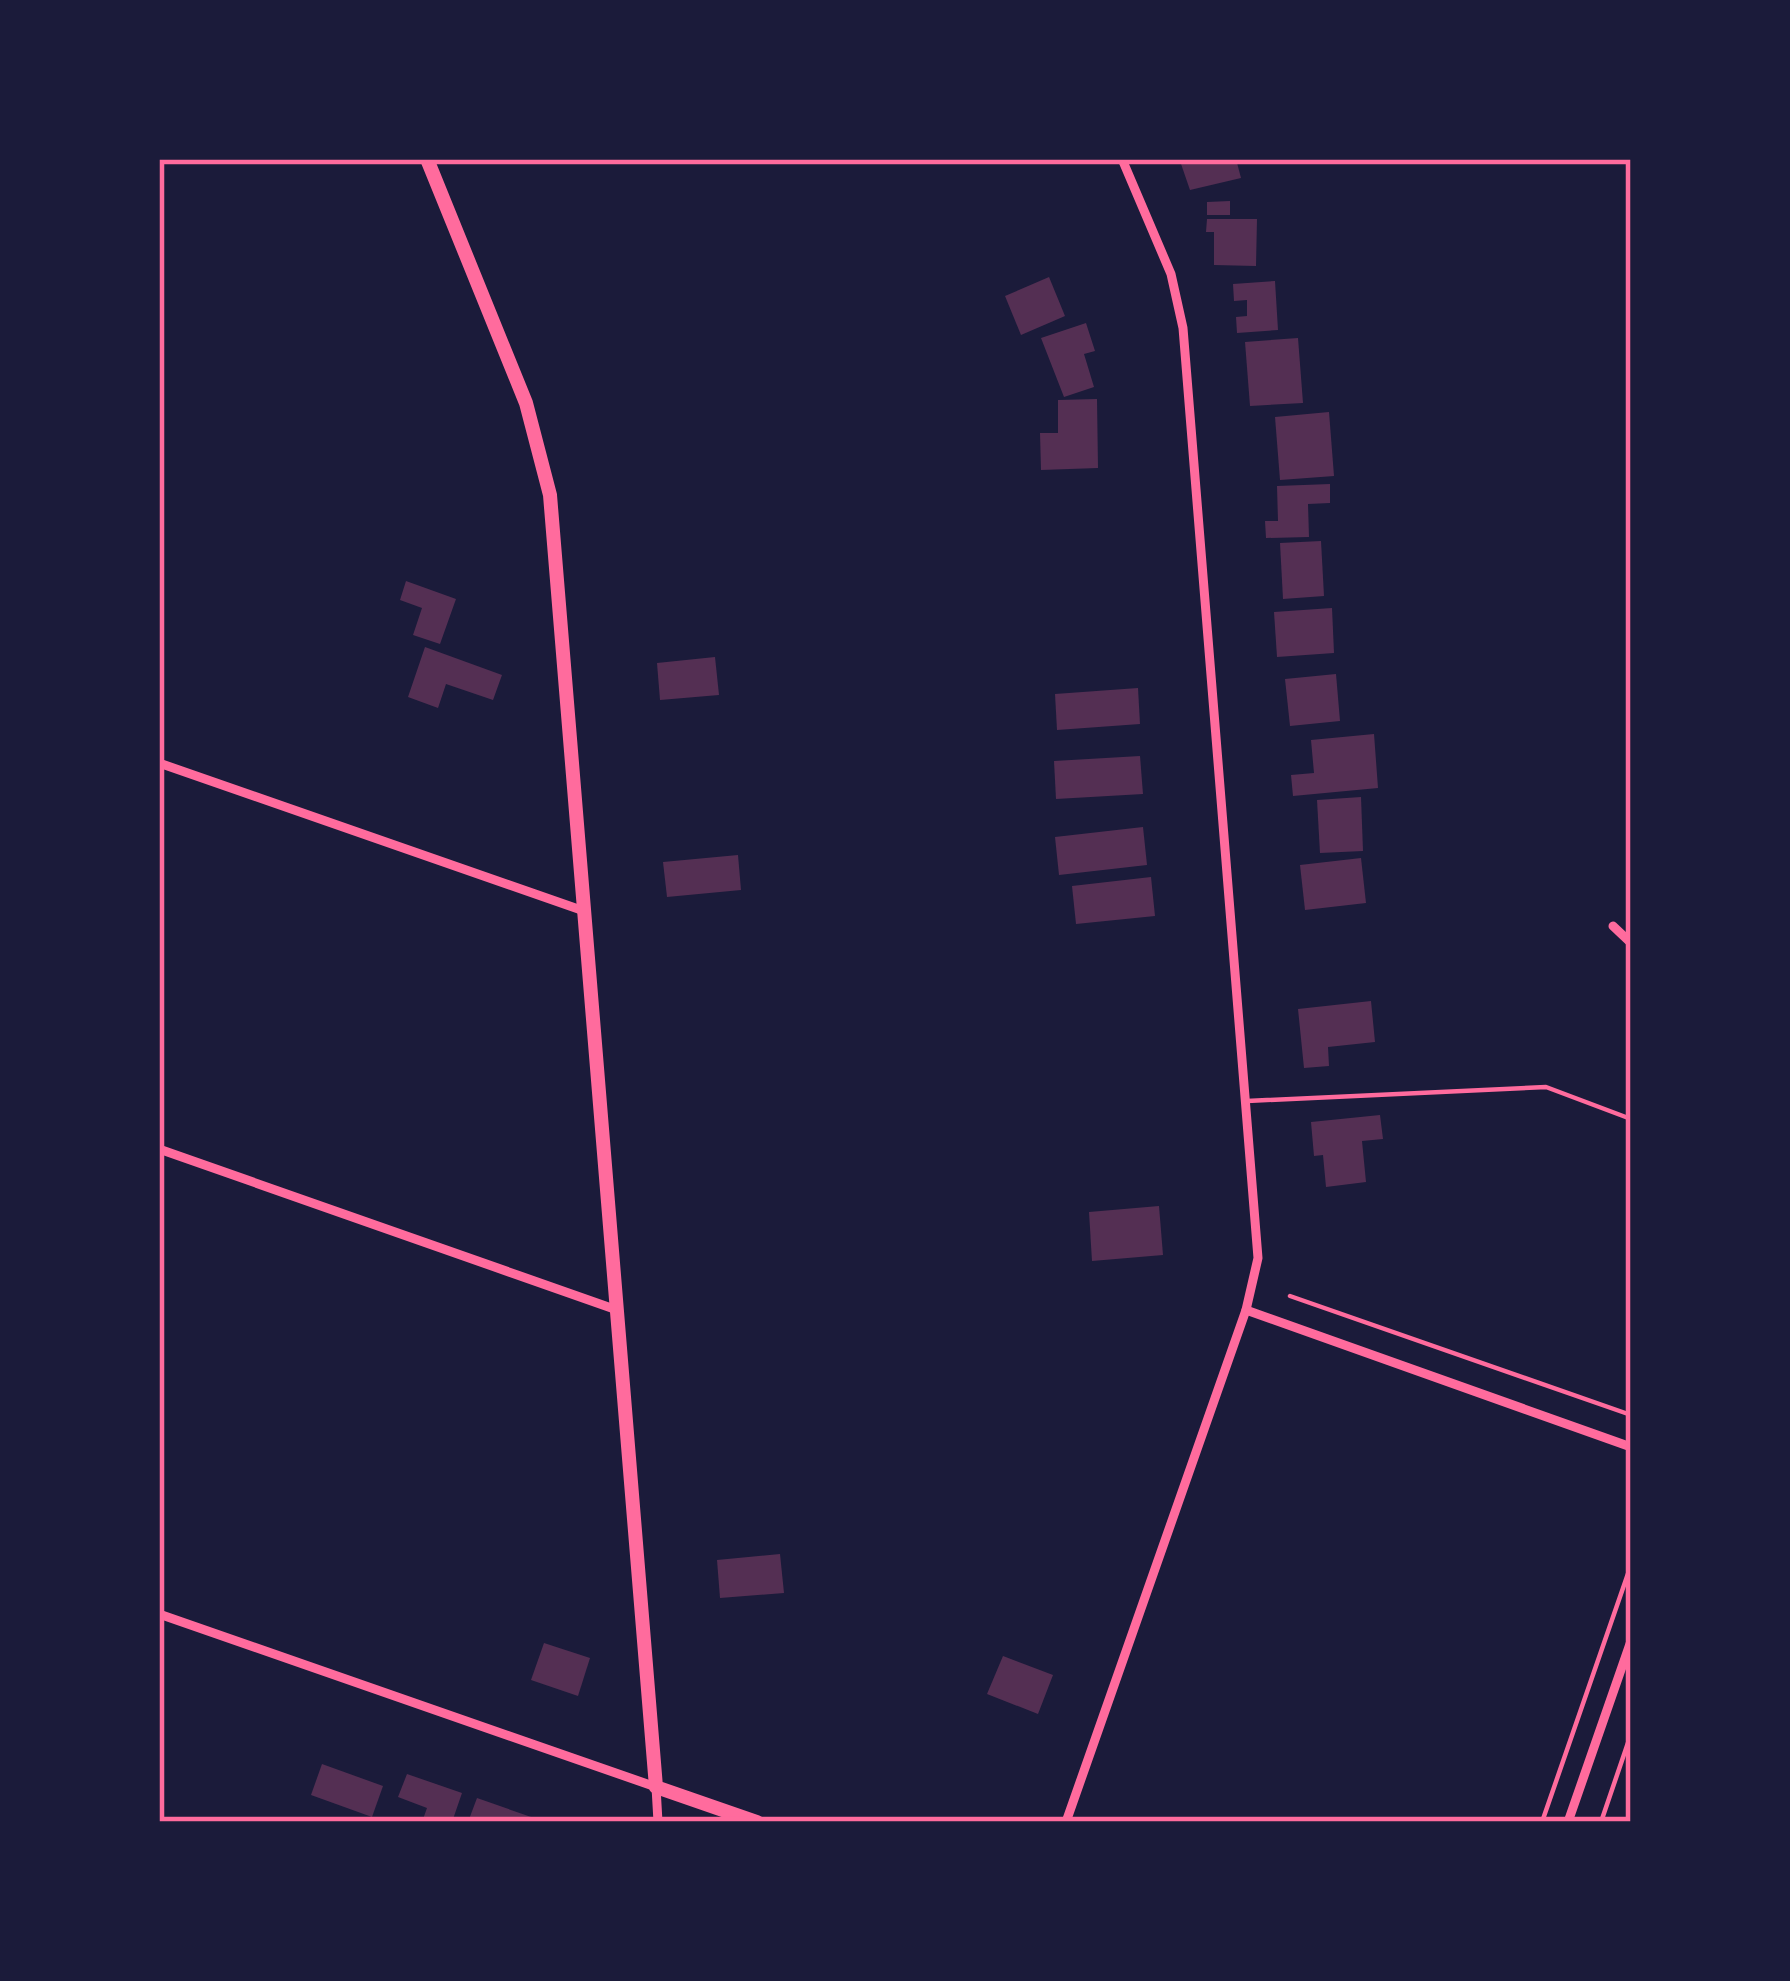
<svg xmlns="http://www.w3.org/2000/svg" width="1790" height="1981" font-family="'Source Sans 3',sans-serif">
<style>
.building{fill:#542f53}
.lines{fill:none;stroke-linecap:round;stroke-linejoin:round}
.path{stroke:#ff6b9d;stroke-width:4.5}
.service{stroke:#ff6b9d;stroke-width:4.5}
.minor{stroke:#ff6b9d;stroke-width:9}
.secondary{stroke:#ff6b9d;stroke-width:14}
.neatline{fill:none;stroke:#ff6b9d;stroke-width:4.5}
</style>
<rect width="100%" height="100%" fill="#1b1b3a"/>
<!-- building -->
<g class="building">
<polygon points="1236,159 1241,178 1190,190 1180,161"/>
<polygon points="1230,201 1230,215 1207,215 1207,202"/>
<polygon points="1207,219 1257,219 1256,266 1214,265 1214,232 1206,232"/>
<polygon points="1049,277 1065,316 1021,335 1005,296"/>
<polygon points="1275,281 1278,330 1237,333 1236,317 1247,316 1247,300 1234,301 1233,284"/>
<polygon points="1086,323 1095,351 1084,354 1094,387 1064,397 1041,338"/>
<polygon points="1298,338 1303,403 1250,406 1245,342"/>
<polygon points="1097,399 1098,468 1041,470 1040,433 1058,433 1058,400"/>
<polygon points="1329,412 1334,476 1280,480 1275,417"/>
<polygon points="1330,484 1330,503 1308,504 1309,537 1266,538 1265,521 1278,521 1277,486"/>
<polygon points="1321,541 1324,596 1283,599 1280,543"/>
<polygon points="406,581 456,599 440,644 413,635 422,608 400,600"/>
<polygon points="1332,608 1334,653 1277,657 1274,612"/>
<polygon points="425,647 502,675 493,700 446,684 438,708 408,697"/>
<polygon points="715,657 719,695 660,700 657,663"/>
<polygon points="1336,674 1340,721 1290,726 1285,679"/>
<polygon points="1138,688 1140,724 1057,730 1055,694"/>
<polygon points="1374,734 1378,788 1293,796 1291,775 1314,773 1311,740"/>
<polygon points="1140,756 1143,794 1056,799 1054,761"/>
<polygon points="1361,797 1363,851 1320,853 1317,800"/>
<polygon points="1143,827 1147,865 1059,875 1055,837"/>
<polygon points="738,855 741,890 667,897 663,862"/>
<polygon points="1361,858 1366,903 1305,910 1300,865"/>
<polygon points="1151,877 1155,916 1076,924 1072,886"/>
<polygon points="1371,1001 1375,1042 1328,1047 1329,1066 1304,1068 1298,1009"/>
<polygon points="1380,1115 1383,1139 1362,1141 1366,1182 1326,1187 1323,1155 1314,1156 1311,1122"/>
<polygon points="1159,1206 1163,1255 1092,1261 1089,1212"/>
<polygon points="780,1554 784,1593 720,1598 717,1560"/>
<polygon points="544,1643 590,1658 578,1696 531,1680"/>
<polygon points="1003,1656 1053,1675 1038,1714 987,1694"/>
<polygon points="322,1764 383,1786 372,1817 311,1795"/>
<polygon points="407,1774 462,1793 452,1822 422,1822 427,1808 398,1797"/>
<polygon points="477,1798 534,1818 533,1822 468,1822"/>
</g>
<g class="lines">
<!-- path -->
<g class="path">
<polyline points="1290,1296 1631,1415"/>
<polyline points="1542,1822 1631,1565"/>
<polyline points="1601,1822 1631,1734"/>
</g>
<!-- service -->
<polyline class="service" points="1247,1101 1546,1087 1631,1119"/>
<!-- minor -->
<g class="minor">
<polyline points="159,763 584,911"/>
<polyline points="1613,926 1631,943"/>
<polyline points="159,1149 617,1310"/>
<polyline points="1246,1310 1631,1447"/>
<polyline points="159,1614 656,1787 658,1822"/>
<polyline points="1066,1822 1246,1310 1258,1258 1183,328 1171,274 1122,159"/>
<polyline points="1568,1822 1631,1641"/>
</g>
<!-- secondary -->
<polyline class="secondary" points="427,159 526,403 550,495 656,1787 757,1822"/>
</g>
<!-- border -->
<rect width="1790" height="1981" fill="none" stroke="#1b1b3a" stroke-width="324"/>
<rect x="162" y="162" width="1466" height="1657" class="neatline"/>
</svg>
